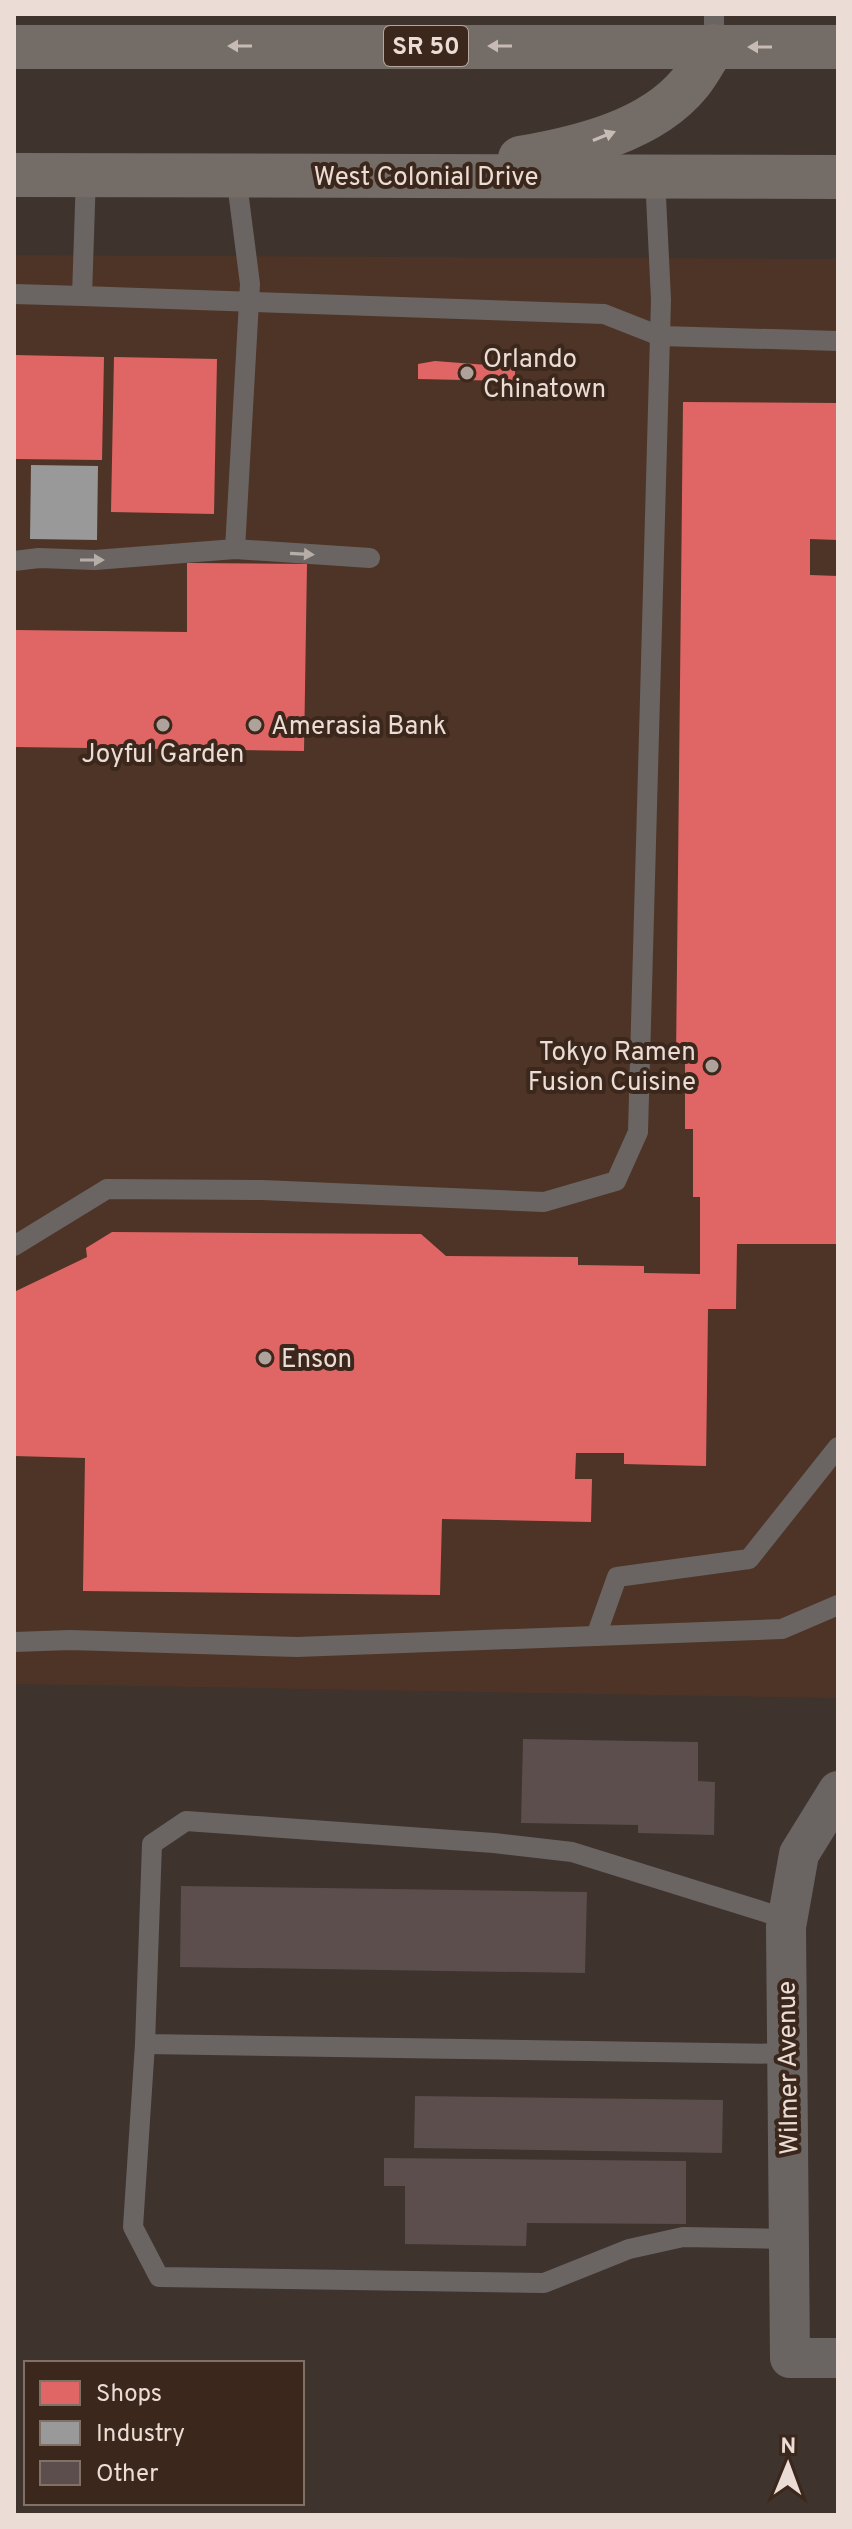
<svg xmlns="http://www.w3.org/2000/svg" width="852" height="2529" font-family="Overpass,sans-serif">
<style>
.built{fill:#4e3426}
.shops{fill:#e06666}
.industry{fill:#999}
.building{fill:#5c4e4c}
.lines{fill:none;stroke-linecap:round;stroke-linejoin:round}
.service{stroke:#6a6563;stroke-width:20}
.minor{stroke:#6a6563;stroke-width:40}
.trunk{stroke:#736c67;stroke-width:44}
.oneway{fill:#c7bbb4}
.oneway2{fill:#b7ada7}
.poi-dot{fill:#aea29a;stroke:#3b271b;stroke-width:3}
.labels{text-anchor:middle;stroke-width:8;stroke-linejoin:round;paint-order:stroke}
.shield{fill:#3b271b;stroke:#b6a69d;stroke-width:2}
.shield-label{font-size:24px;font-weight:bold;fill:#ebddd5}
.street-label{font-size:26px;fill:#ebddd5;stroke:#3b271b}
.poi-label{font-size:26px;fill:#ebddd5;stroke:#3b271b;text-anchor:start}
</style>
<rect width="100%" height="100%" fill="#3e332d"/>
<!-- built -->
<polygon class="built" points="14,255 838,259 838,1698 14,1684"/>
<!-- shops -->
<g class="shops">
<polygon points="14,355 104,357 102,460 14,459"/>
<polygon points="114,357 217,359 214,514 111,512"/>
<polygon points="435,361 515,367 515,381 418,379 418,364"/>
<polygon points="683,402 838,403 838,540 810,539 810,575 838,576 838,1244 737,1244 736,1309 708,1309 706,1466 624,1464 624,1453 576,1453 575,1479 592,1479 591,1522 442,1519 440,1595 83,1591 85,1458 14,1456 14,1292 87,1257 86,1248 112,1232 421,1234 446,1256 578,1257 578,1265 644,1266 644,1273 700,1274 700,1197 693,1197 693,1129 685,1129 685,1060 676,1060"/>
<polygon points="187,563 307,564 304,751 14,747 14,630 187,632"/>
</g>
<!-- industry -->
<polygon class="industry" points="31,465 98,466 97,540 30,539"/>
<!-- building -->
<g class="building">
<polygon points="523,1739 698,1742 698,1781 715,1782 714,1835 638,1833 638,1825 521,1823"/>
<polygon points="181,1886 587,1892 585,1973 180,1967"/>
<polygon points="415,2096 723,2100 722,2153 414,2148"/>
<polygon points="384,2158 686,2161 686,2224 527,2223 526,2246 405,2244 405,2186 384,2186"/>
</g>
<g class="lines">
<!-- service -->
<g class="service">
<polyline points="714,14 714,46"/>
<polyline points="14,294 82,296 86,175"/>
<polyline points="82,296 604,314 660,336 838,341"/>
<polyline points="235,549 250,284 236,175"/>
<polyline points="14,561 39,558 95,560 235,549 370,558"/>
<polyline points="14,1246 107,1189 262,1190 544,1202 616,1181 638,1132 661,300 655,176"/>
<polyline points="596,1636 617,1577 749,1559 838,1447"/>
<polyline points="14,1642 70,1640 297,1647 782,1629 838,1605"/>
<polyline points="145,2044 133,2227 159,2277 544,2283 629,2249 683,2237 789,2239"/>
<polyline points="787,2054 145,2044 152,1844 186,1821 494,1843 572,1852 787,1919"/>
</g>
<!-- minor -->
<polyline class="minor" points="838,1791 799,1854 786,1927 790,2358 838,2358"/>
<!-- trunk -->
<g class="trunk">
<polyline points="14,47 838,47"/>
<path d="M520 158C578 148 651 131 690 83 699 72 706 58 714 46"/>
<polyline points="14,175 838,177"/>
</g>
</g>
<!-- one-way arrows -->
<defs><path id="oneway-solid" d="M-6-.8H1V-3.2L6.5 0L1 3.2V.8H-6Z" transform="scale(2)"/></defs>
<g class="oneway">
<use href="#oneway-solid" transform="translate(240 46) rotate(180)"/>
<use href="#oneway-solid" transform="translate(500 46) rotate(180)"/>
<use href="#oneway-solid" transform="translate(760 47) rotate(-180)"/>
<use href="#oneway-solid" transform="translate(604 136) rotate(-22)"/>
</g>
<g class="oneway2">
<use href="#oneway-solid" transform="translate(302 554) rotate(3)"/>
<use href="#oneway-solid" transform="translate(92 560)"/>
</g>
<!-- markers -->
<g class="poi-dot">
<circle cx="467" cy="373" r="8"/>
<circle cx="163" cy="725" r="8"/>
<circle cx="255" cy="725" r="8"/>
<circle cx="712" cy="1066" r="8"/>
<circle cx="265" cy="1358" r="8"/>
</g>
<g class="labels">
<!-- shield labels -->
<rect class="shield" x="384" y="26" width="84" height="40" rx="6"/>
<g class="shield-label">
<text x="426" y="54">SR 50</text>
</g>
<!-- street labels -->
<g class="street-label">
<text x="426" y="185">West Colonial Drive</text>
<text transform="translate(787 2068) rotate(-91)" y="9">Wilmer Avenue</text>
</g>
<!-- poi labels -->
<g class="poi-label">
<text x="483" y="367">Orlando<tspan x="483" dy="30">Chinatown</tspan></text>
<text x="271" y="734">Amerasia Bank</text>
<text x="163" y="762" text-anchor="middle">Joyful Garden</text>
<text x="696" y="1060" text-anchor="end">Tokyo Ramen<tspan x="696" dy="30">Fusion Cuisine</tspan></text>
<text x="281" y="1367">Enson</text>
</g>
</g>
<!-- border -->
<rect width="852" height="2529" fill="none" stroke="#ebddd5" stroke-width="32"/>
<!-- legend -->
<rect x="24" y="2361" width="280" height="144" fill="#3b271b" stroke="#817065" stroke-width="2"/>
<rect x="40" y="2381" width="40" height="24" fill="#e06666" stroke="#817065" stroke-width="2"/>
<text x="96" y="2401" font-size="24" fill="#ebddd5">Shops</text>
<rect x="40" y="2421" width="40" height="24" fill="#999999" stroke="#817065" stroke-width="2"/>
<text x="96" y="2441" font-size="24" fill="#ebddd5">Industry</text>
<rect x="40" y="2461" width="40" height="24" fill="#5c4e4c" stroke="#817065" stroke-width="2"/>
<text x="96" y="2481" font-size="24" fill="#ebddd5">Other</text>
<!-- north arrow -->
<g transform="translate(788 2465) rotate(1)" stroke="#3b271b" stroke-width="6" paint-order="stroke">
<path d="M0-6L14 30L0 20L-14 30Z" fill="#ebddd5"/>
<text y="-12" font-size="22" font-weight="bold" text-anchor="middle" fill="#ebddd5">N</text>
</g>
</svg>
